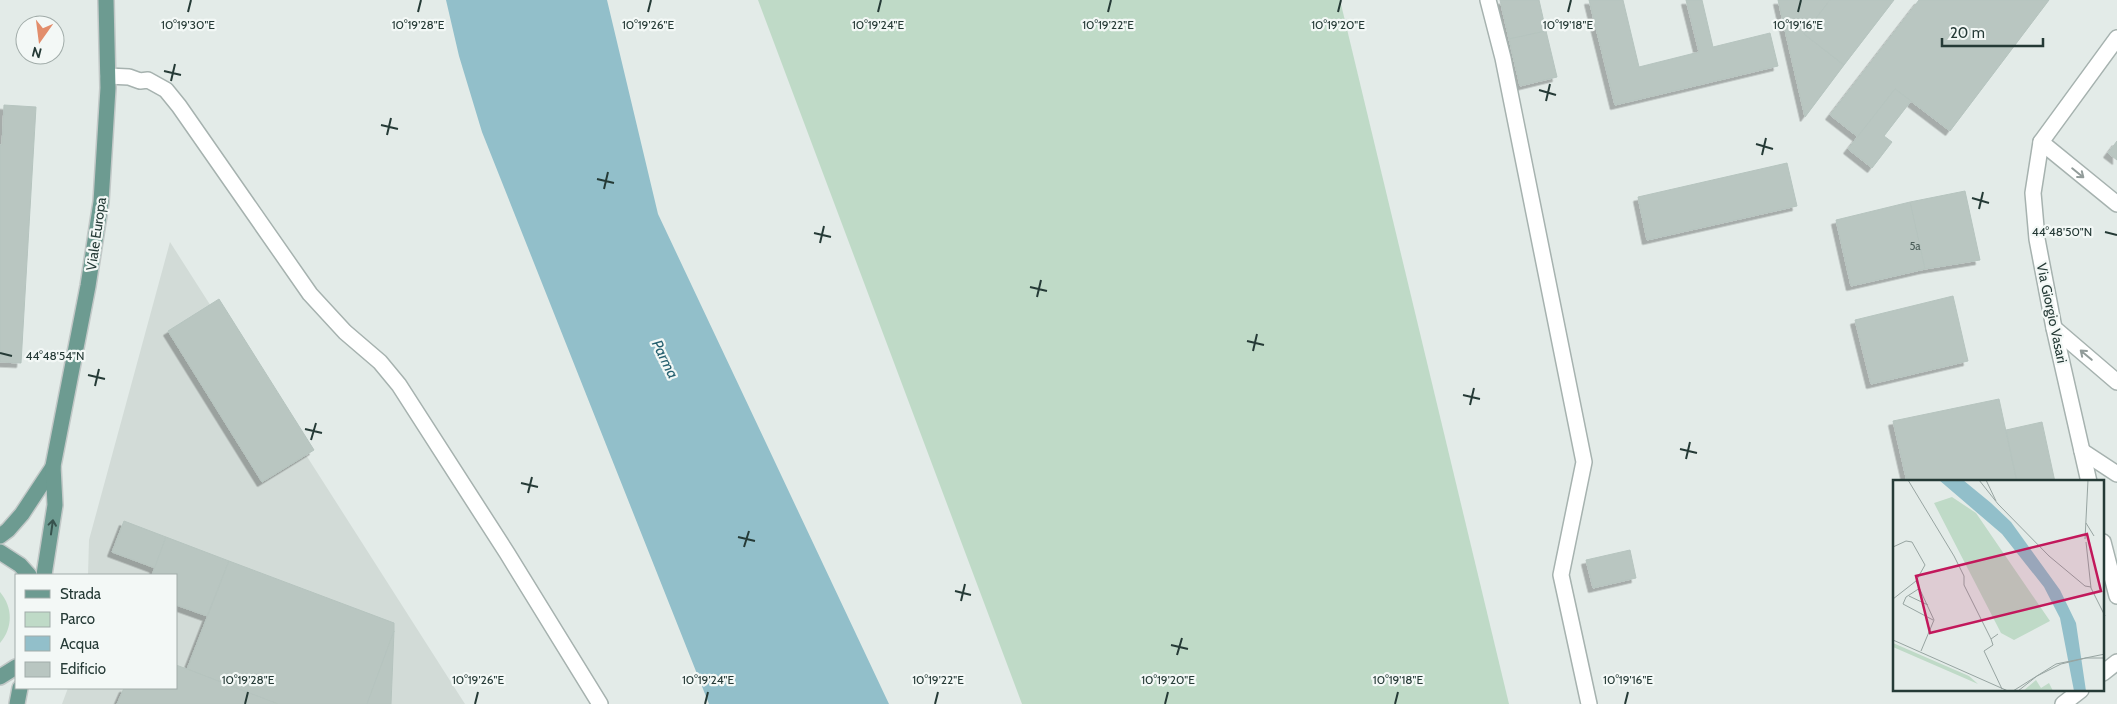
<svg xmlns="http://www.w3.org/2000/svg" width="2117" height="704" font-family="Cabin,sans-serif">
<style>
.built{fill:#d2dbd7}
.green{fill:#bfdac7}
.water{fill:#92bfca}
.building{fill:#b9c6c1;stroke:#b6c4bf;filter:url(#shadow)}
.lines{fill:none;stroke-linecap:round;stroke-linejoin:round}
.minor-casing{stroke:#a6b2af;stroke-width:18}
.major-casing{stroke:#c2c8c7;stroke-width:18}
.minor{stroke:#fff;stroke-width:15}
.major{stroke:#6d9b91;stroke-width:15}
.oneway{stroke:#929c9a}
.oneway2{stroke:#37524d}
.ticks{fill:none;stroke:#253a36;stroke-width:2}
.labels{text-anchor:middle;stroke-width:4.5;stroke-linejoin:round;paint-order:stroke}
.number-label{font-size:11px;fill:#4a5d59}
.street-label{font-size:14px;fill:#253a36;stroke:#f3f8f6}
.water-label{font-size:15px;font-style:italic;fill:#26606f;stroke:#f3f8f6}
.inset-road{fill:none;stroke:#97a4a1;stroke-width:1}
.view{fill:#c2185b;fill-opacity:0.15;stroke:#c2185b;stroke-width:2.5}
.inset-edge{fill:none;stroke:#253a36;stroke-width:2.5}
.ticks-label{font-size:12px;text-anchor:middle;fill:#253a36;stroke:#f3f8f6;stroke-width:4.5;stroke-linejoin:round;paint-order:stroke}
</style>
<defs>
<filter id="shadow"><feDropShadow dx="-4.5" dy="4.5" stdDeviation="0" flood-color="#0004"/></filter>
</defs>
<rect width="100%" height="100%" fill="#e3ebe8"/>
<!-- built -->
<polygon class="built" points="170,242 465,704 62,704 68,688 176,688 176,575 88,575 89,540"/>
<!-- green -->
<g class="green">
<polygon points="758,0 1340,0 1509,704 1022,704"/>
<path d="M0 592C13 607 13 628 0 643Z"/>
</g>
<!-- water -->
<polygon class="water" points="446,0 607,0 658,214 889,704 709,704 482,132 459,56"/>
<!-- building -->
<g class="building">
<polygon points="1500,0 1539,0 1546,31 1509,39"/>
<polygon points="1589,0 1623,0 1639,67 1699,52 1686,0 1702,0 1713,47 1770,33 1778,66 1615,105"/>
<polygon points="1778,0 1830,0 1804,34 1844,65 1805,117"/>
<polygon points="1830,0 1894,0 1844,65 1804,34"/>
<polygon points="1919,0 2049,0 1950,131 1895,89 1858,137 1830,115"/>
<polygon points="1546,31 1557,77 1520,86 1509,39"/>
<polygon points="1895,89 1911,101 1884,136 1892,142 1872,168 1848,149"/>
<polygon points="4,105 36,107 21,363 0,362 0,145 2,145"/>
<polygon points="2117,141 2117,160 2108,153"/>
<polygon points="1787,163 1797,206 1647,240 1638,197"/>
<polygon points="1965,191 1980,260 1925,269 1910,202"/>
<polygon points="1910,202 1925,269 1851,286 1836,220"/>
<polygon points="1953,296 1968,361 1871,384 1855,320"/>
<polygon points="219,299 314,450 262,482 168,331"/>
<polygon points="1999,399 2017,482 1907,482 1893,421"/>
<polygon points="2042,422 2055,482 2017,482 2006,430"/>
<polygon points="124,521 166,537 155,568 112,552"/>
<polygon points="166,537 229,561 207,616 176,605 176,575 152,575"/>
<polygon points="1630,550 1636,578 1593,588 1586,560"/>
<polygon points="229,561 394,623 394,631 367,704 278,704 187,669"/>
<polygon points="394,631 391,704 367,704"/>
<polygon points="176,665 187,669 278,704 117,704 124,688 176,688"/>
</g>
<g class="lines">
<!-- minor casing -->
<g class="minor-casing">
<g id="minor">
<polyline points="1488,0 1503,58 1584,462 1561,575 1589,704"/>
<polyline points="108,76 129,77 140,81 148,80 166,90 179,106 310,294 345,332 380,362 399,385 507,553 600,704"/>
<polyline points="2041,142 2117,204"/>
<polyline points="2054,328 2117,382"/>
<polyline points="2082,451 2117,474"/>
<polyline points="2089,482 2054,328 2037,239 2033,193 2041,142 2117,38"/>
<polyline points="2103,542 2117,596"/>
<polyline points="2103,673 2117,662"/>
<polyline points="2063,704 2081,690"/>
</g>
</g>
<!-- major casing -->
<g class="major-casing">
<g id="major">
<polyline points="0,536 8,530 22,514 53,467"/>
<polyline points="0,552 20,565 29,575"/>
<polyline points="44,575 55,505 53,466 88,286 101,202 108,88 106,0"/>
<polyline points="0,677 16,667"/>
<polyline points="17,704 20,688"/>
</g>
</g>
<!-- minor -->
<use href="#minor" class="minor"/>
<!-- major -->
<use href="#major" class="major"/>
</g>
<!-- one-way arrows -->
<defs><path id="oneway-shaft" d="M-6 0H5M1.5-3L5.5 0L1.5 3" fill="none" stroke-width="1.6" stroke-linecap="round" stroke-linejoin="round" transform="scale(1.25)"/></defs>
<g class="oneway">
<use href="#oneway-shaft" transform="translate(2078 173) rotate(39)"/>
<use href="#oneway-shaft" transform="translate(2086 355) rotate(-140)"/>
</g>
<use class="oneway2" href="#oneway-shaft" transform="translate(52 527) rotate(-82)"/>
<!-- ticks -->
<path class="ticks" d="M188 12 191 0M418 12 421 0M648 12 651 0M878 12 881 0M1108 12 1111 0M1338 12 1341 0M1568 12 1571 0M1798 12 1801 0M164 71 181 75M171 81 175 64M1539 90 1556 95M1546 101 1550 84M381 125 398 129M387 135 391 118M1756 144 1773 149M1762 155 1766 138M597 179 614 183M604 189 608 172M1972 198 1989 203M1979 209 1983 192M2105 232 2117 235M814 233 831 237M820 243 824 226M1030 287 1047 291M1037 297 1041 280M1247 341 1264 345M1253 351 1257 334M0 353 12 356M88 375 105 379M95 386 99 369M1463 395 1480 399M1470 405 1474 388M305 429 322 433M311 440 316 423M1680 449 1697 453M1686 459 1690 442M521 483 538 487M528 493 532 477M738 537 755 541M744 547 749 531M955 591 971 595M961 601 965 584M1171 645 1188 649M1177 655 1182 638M245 704 248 692M475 704 478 692M705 704 708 692M935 704 938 692M1165 704 1168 692M1395 704 1398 692M1625 704 1628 692"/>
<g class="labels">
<!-- number labels -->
<g class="number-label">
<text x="1915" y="250">5a</text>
</g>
<!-- street labels -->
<g class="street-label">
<text transform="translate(96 234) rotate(-82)" y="5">Viale Europa</text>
<text transform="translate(2052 313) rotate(78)" y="5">Via Giorgio Vasari</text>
</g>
<!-- water labels -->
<g class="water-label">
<text transform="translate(665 359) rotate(64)" y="5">Parma</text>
</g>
</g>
<!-- overview -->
<g transform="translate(1893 480)">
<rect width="211" height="211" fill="#e3ebe8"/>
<path d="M59 17 83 33 157 141 121 160 108 153 41 23ZM0 163 76 196 85 204 0 167ZM143 200 148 208 156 203 160 211H130Z" fill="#bfdac7"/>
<path d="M46 0H70L98 23 118 42 167 110 183 143 193 211H181L167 138 151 107 109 54Z" fill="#92bfca"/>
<path class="inset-road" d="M15 0 61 76 71 96V105L98 159M86 0 105 24 156 76 192 106 198 107M93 0 103 21M193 43 201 56M192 59 195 0M193 62 198 108 212 136M0 67 13 61 19 62 32 85 23 101 0 119M23 101 41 140 28 171M27 108 13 117 10 124 40 140M16 116 35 125M105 154 98 159 100 165 91 171 109 209M0 160 115 211M120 211 163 184 212 174M125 211 144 196 168 184 193 178H212"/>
<path class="view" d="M194 54 208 111 37 153 23 96Z"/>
<rect width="211" height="211" class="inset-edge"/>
</g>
<g class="ticks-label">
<text x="188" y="29">10°19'30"E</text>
<text x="418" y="29">10°19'28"E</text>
<text x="648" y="29">10°19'26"E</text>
<text x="878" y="29">10°19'24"E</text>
<text x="1108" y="29">10°19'22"E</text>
<text x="1338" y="29">10°19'20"E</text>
<text x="1568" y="29">10°19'18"E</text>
<text x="1798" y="29">10°19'16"E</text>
<text x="2062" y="236">44°48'50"N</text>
<text x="55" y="360">44°48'54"N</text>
<text x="248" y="684">10°19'28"E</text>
<text x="478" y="684">10°19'26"E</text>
<text x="708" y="684">10°19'24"E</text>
<text x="938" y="684">10°19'22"E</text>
<text x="1168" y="684">10°19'20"E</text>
<text x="1398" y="684">10°19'18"E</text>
<text x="1628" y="684">10°19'16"E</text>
</g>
<!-- legend -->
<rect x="15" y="574" width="162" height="115" fill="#f3f8f6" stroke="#a1aca9"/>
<rect x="25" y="590" width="25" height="8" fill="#6d9b91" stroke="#a1aca9"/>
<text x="60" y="599" font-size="15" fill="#253a36">Strada</text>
<rect x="25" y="612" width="25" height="15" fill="#bfdac7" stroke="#a1aca9"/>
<text x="60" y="624" font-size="15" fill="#253a36">Parco</text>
<rect x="25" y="636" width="25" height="15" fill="#92bfca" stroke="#a1aca9"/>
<text x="60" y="649" font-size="15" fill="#253a36">Acqua</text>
<rect x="25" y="662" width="25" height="15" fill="#b9c6c1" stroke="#a1aca9"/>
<text x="60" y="674" font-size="15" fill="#253a36">Edificio</text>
<!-- north arrow -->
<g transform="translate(40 40) rotate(194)"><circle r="24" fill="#f3f8f6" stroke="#a1aca9"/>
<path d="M0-4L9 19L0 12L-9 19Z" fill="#e28d6b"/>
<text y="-8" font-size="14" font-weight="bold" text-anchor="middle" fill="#253a36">N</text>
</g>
<!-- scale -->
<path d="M1942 38v8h101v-8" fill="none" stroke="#253a36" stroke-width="2.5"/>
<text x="1950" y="38" font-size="15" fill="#253a36" stroke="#f3f8f6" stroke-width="4" paint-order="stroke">20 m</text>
</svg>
